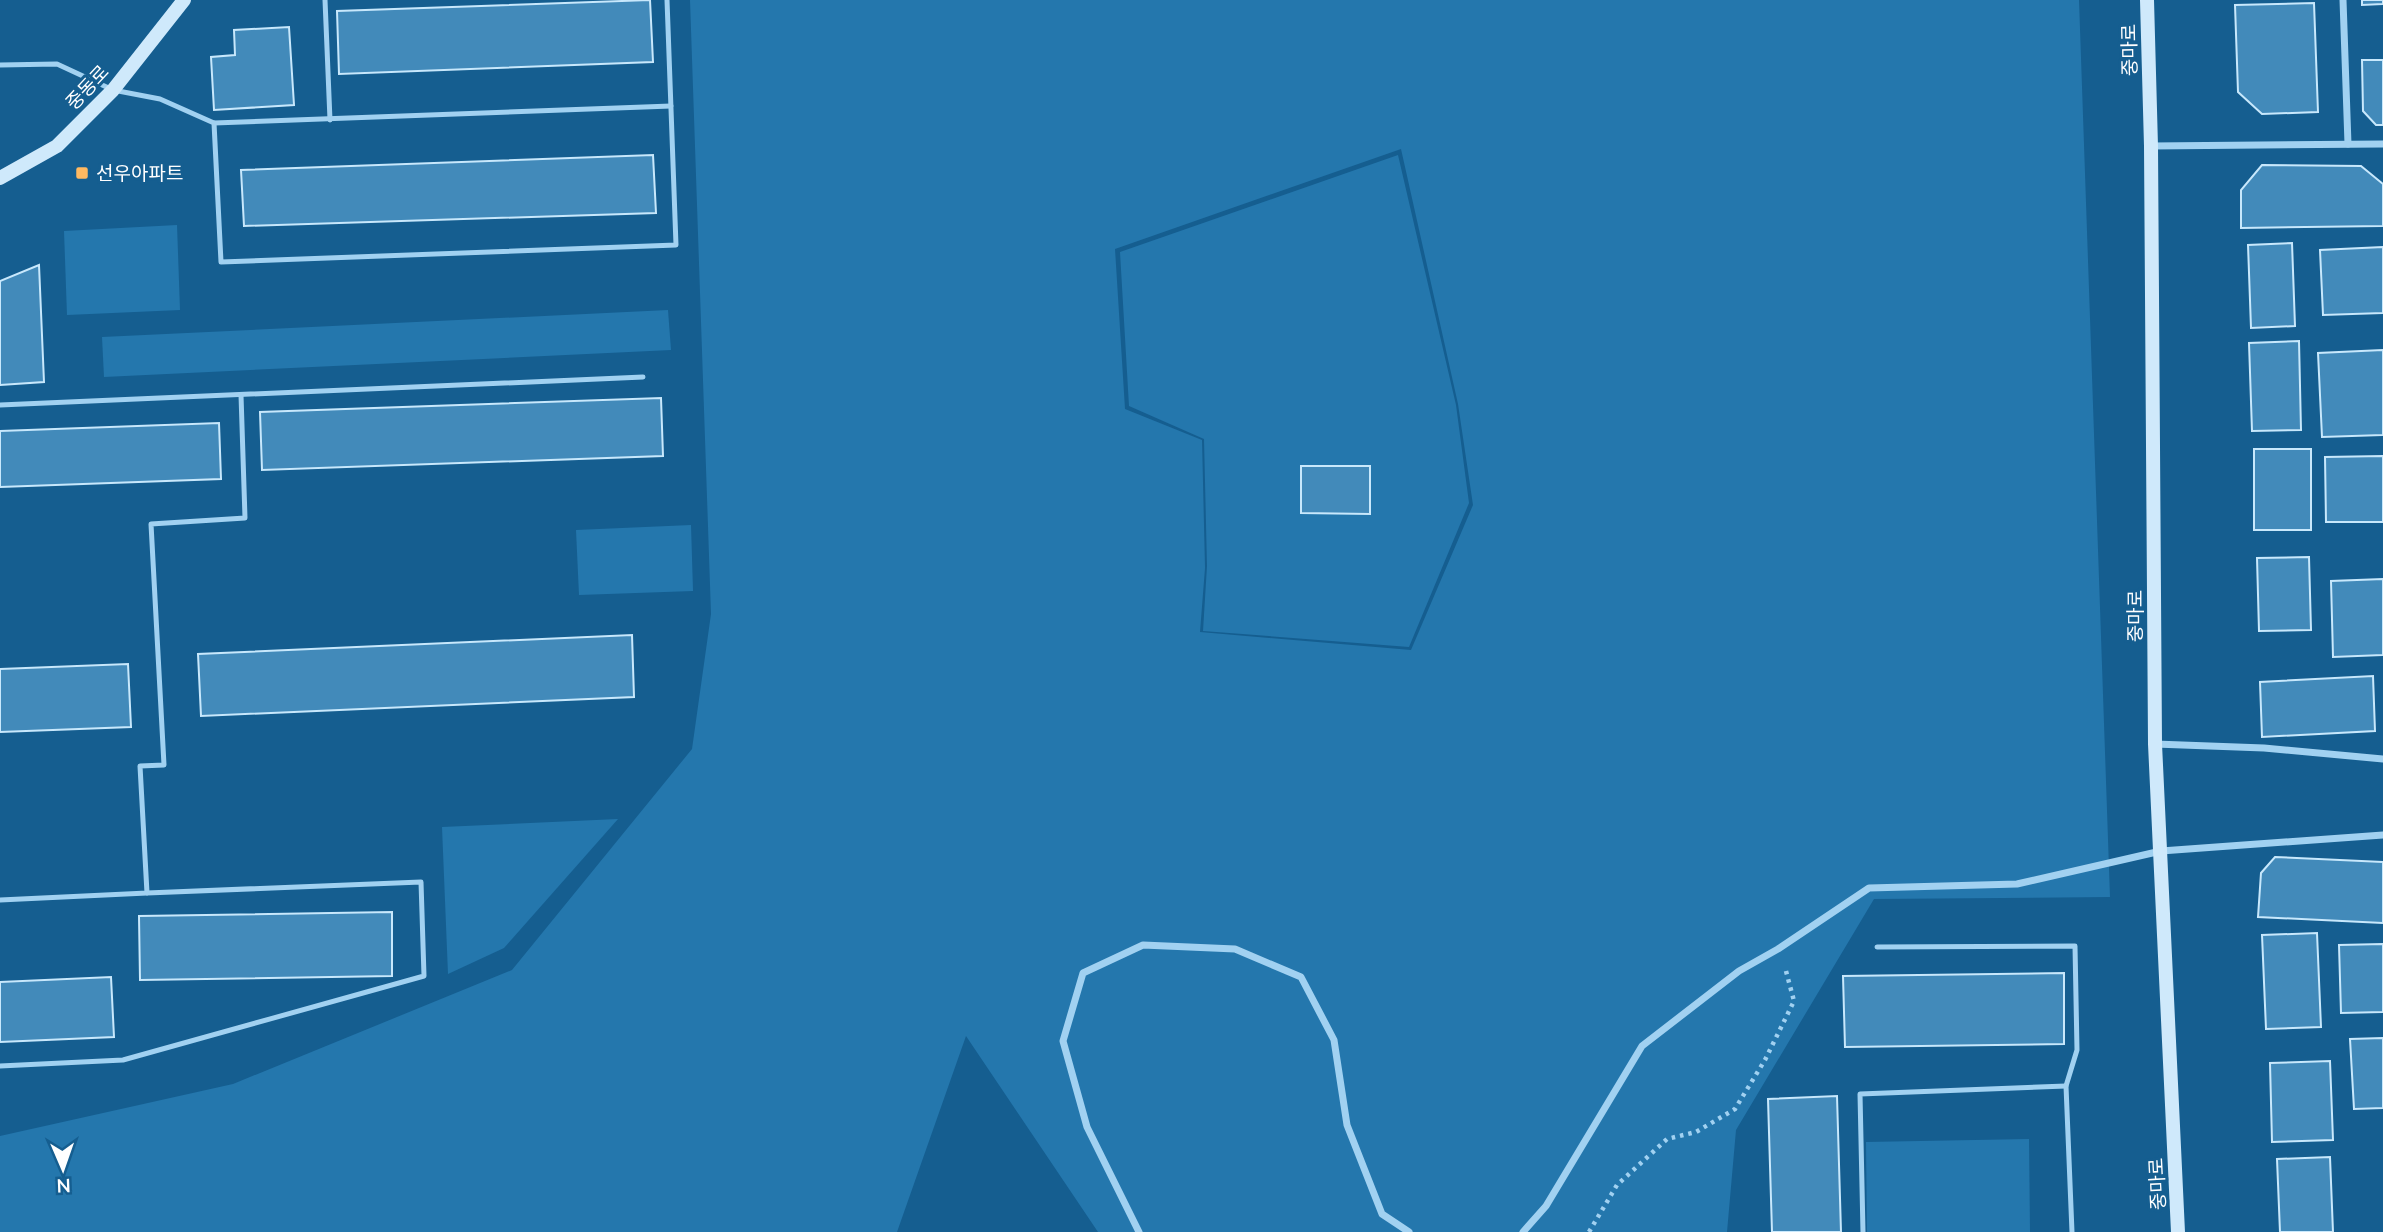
<svg xmlns="http://www.w3.org/2000/svg" width="2383" height="1232" font-family="'Nunito Sans','Noto Sans KR',sans-serif">
<style>
.green{fill:#2477ad;fill-rule:evenodd}
.building{fill:#428aba;stroke:#c8e8fc;stroke-width:2}
.lines{fill:none;stroke-linecap:round;stroke-linejoin:round}
.path{stroke:#a1d1f1;stroke-width:4.5;stroke-dasharray:3.5 5;stroke-linecap:butt}
.lane{stroke:#a1d1f1;stroke-width:5}
.street{stroke:#a1d1f1;stroke-width:7}
.secondary{stroke:#cfe9fb;stroke-width:14}
.poi-dot{fill:#ffb961;stroke:#155e90;stroke-width:2.5}
.labels{text-anchor:middle;stroke-width:6;stroke-linejoin:round;paint-order:stroke}
.street-label{font-size:19px;fill:#fff;stroke:#155e90}
.poi-label{font-size:19px;fill:#fff;stroke:#155e90;text-anchor:start}
</style>
<rect width="100%" height="100%" fill="#155e90"/>
<!-- green -->
<g class="green">
<path d="M690 0H2079L2110 897 1874 899 1736 1130 1727 1232H1098L966 1036 897 1232H0V1136L233 1084 512 970 692 749 711 614ZM1401 149 1458 404 1473 505 1411 650 1200 632 1205 568 1202 440 1125 409 1115 249Z"/>
<polygon points="1398,155 1456,405 1469,503 1409,647 1203,631 1207,566 1204,439 1129,406 1120,252"/>
<polygon points="177,225 180,310 67,315 64,231"/>
<polygon points="668,310 671,350 104,377 102,337"/>
<polygon points="691,525 693,591 579,595 576,530"/>
<polygon points="618,819 504,948 448,974 442,827"/>
<polygon points="2029,1139 2030,1232 1867,1232 1866,1142"/>
</g>
<!-- building -->
<g class="building">
<polygon points="650,0 653,62 339,74 337,11"/>
<polygon points="2362,0 2383,0 2383,4 2362,5"/>
<polygon points="2314,3 2318,112 2262,114 2238,92 2235,5"/>
<polygon points="289,27 294,105 214,110 211,57 235,55 234,30"/>
<polygon points="2362,60 2383,60 2383,125 2376,125 2363,111"/>
<polygon points="653,155 656,213 244,226 241,170"/>
<polygon points="2262,165 2361,166 2383,184 2383,226 2241,228 2241,190"/>
<polygon points="2292,243 2295,326 2251,328 2248,245"/>
<polygon points="2383,247 2383,313 2323,315 2320,250"/>
<polygon points="39,265 44,382 0,385 0,281"/>
<polygon points="2299,341 2301,430 2252,431 2249,343"/>
<polygon points="2383,350 2383,435 2322,437 2318,353"/>
<polygon points="661,398 663,456 262,470 260,412"/>
<polygon points="219,423 221,479 0,487 0,431"/>
<rect x="2254" y="449" width="57" height="81"/>
<polygon points="2383,456 2383,522 2326,522 2325,457"/>
<polygon points="1301,466 1370,466 1370,514 1301,513"/>
<polygon points="2309,557 2311,630 2259,631 2257,558"/>
<polygon points="2383,579 2383,655 2333,657 2331,581"/>
<polygon points="632,635 634,697 201,716 198,654"/>
<polygon points="128,664 131,727 0,732 0,669"/>
<polygon points="2373,676 2375,731 2262,737 2260,682"/>
<polygon points="2275,857 2383,862 2383,923 2258,917 2261,873"/>
<polygon points="392,912 392,976 140,980 139,916"/>
<polygon points="2317,933 2321,1027 2266,1029 2262,935"/>
<polygon points="2383,944 2383,1012 2341,1013 2339,945"/>
<polygon points="2064,973 2064,1044 1845,1047 1843,976"/>
<polygon points="111,977 114,1037 0,1042 0,982"/>
<polygon points="2383,1038 2383,1108 2354,1109 2350,1039"/>
<polygon points="2330,1061 2333,1140 2272,1142 2270,1063"/>
<polygon points="1837,1096 1841,1232 1772,1232 1768,1099"/>
<polygon points="2330,1157 2333,1232 2280,1232 2277,1159"/>
</g>
<g class="lines">
<!-- path -->
<polyline class="path" points="1589,1232 1617,1185 1667,1139 1696,1132 1735,1109 1765,1060 1794,1001 1786,971"/>
<!-- lane -->
<g class="lane">
<polyline points="325,0 330,120"/>
<polyline points="0,65 57,64 113,90 160,99 214,123 221,262 676,245 667,0"/>
<polyline points="214,123 671,106"/>
<polyline points="0,405 643,377"/>
<polyline points="0,900 147,893 140,766 164,765 151,524 245,518 241,395"/>
<polyline points="1877,947 2075,946 2077,1050 2066,1086 2072,1232"/>
<polyline points="0,1066 123,1060 424,976 421,882 147,893"/>
<polyline points="1863,1232 1860,1094 2066,1086"/>
</g>
<!-- street -->
<g class="street">
<polyline points="2343,0 2348,144"/>
<polyline points="2151,146 2383,144"/>
<polyline points="2155,744 2264,748 2383,759"/>
<polyline points="1139,1232 1087,1127 1063,1041 1083,973 1143,945 1235,949 1301,977 1334,1040 1347,1125 1382,1214 1409,1232"/>
<polyline points="1523,1232 1546,1206 1642,1046 1739,971 1778,949 1869,888 2017,884 2161,851 2383,835"/>
</g>
<!-- secondary -->
<g class="secondary">
<polyline points="2147,0 2151,146 2155,744 2178,1232"/>
<polyline points="0,178 57,146 113,90 184,0"/>
</g>
</g>
<!-- markers -->
<rect class="poi-dot" x="75" y="166" width="14" height="14" rx="3.5"/>
<g class="labels">
<!-- street labels -->
<g class="street-label">
<text transform="translate(2129 50) rotate(-91)" y="7">중마로</text>
<text transform="translate(87 87) rotate(-47)" y="7">중동로</text>
<text transform="translate(2135 616) rotate(-90)" y="7">중마로</text>
<text transform="translate(2157 1184) rotate(-93)" y="7">중마로</text>
</g>
<!-- poi labels -->
<g class="poi-label">
<text x="96" y="180">선우아파트</text>
</g>
</g>
<!-- north arrow -->
<g transform="translate(63 1169) rotate(178)" stroke="#155e90" stroke-width="5" paint-order="stroke">
<path d="M0-5L12 26L0 18L-12 26Z" fill="#ffffff"/>
<text y="-10" font-size="19" font-weight="bold" text-anchor="middle" fill="#ffffff">N</text>
</g>
</svg>
